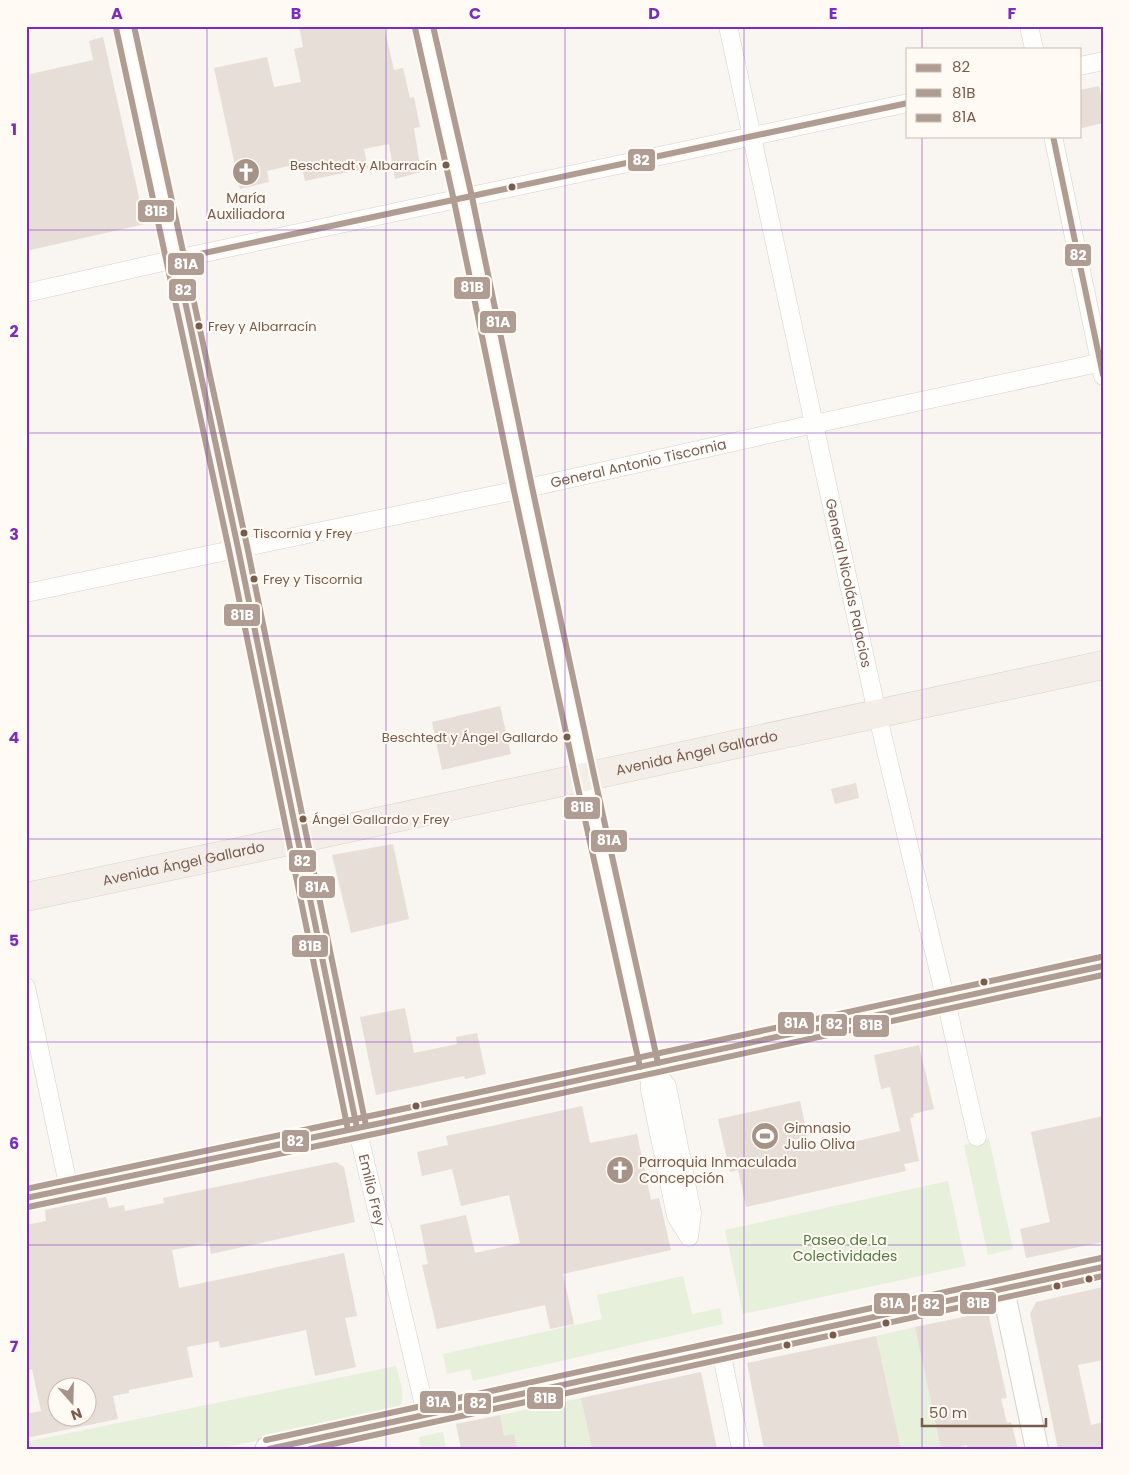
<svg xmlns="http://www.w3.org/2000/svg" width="1129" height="1475" font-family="Poppins,sans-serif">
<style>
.green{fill:#e7f0db}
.building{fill:#e6ded7;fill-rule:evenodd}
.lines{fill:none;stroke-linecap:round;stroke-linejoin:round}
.minor-casing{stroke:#d7d1cb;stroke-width:19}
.tertiary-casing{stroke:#d7d1cb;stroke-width:24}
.secondary-casing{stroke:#d9d2cb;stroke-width:27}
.primary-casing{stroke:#dad1cc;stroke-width:29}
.minor{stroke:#fefefd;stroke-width:18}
.tertiary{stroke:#fefefd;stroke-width:22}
.secondary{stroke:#fefefd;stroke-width:25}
.primary{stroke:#f3eee8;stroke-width:28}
.bus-1-casing{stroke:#fffaf3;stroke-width:10}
.bus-2-casing{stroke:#fffaf3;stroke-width:10}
.bus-3-casing{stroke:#fffaf3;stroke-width:10}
.bus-1{stroke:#af9d94;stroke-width:6}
.bus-2{stroke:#af9d94;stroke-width:6}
.bus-3{stroke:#af9d94;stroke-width:6}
.grid{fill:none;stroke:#7b2cbf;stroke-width:1;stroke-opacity:0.55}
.bus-dot{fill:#7a5c4d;stroke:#fffaf3;stroke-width:2}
.labels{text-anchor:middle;stroke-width:4;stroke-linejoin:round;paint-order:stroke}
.bus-label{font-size:13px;fill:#7a5c4d;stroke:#fffaf3;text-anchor:start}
.poi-label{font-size:14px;fill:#7a5c4d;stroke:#fffaf3;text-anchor:start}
.street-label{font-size:14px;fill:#7a5c4d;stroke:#fffaf3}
.park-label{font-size:14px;fill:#537a41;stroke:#fffaf3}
.line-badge{stroke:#fffaf3;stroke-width:2}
.badge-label{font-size:14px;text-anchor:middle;font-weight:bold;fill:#fff}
.neatline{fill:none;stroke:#7b2cbf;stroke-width:2}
.grid-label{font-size:16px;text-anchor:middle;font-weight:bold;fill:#7b2cbf}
</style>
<rect width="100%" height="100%" fill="#f9f5f0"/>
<!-- green -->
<g class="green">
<polygon points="989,1139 1013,1249 988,1255 964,1145"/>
<polygon points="948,1181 966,1266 743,1314 725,1230"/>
<polygon points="683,1276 692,1314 720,1308 723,1324 473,1381 470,1369 447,1374 443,1354 602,1319 597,1295"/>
<polygon points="915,1327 941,1449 901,1449 876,1336"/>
<path d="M396 1366C399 1380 410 1402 394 1412L218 1449H26V1442Z"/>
<polygon points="581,1398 592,1449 517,1449 504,1436 500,1415"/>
<polygon points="443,1432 446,1449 421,1449 419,1437"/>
</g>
<!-- building -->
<g class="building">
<polygon points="299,26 384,26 394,70 403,68 410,98 414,97 420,127 414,128 421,172 395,179 389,144 364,149 368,168 305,181 301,163 267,171 269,182 240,189 214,68 267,57 274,87 301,82 294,49 303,47"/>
<polygon points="103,37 145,224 26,251 26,75 93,60 89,41"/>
<polygon points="1099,86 1103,102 1103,123 1082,128 1080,120 1080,90"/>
<polygon points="500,706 511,754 442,770 432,722"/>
<polygon points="856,783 859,798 835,804 831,789"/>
<polygon points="393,844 409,919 351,933 332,855"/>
<polygon points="405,1008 414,1053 457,1044 456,1037 477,1033 486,1074 465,1079 464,1076 376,1095 360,1017"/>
<polygon points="919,1045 934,1109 913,1114 914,1117 910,1118 919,1161 904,1164 906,1171 746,1207 738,1170 730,1172 718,1119 800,1101 811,1152 900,1131 890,1087 881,1089 874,1055"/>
<polygon points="582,1106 590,1143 637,1134 651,1200 659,1198 671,1250 563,1274 574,1324 550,1329 545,1305 437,1329 422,1265 428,1264 420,1225 466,1215 475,1253 520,1243 509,1195 461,1206 452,1169 422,1176 417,1152 448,1145 446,1136"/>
<polygon points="1103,1116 1103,1242 1026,1258 1020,1229 1050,1222 1031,1132"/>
<path d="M336 1162 344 1167 355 1222 211 1254 209 1243 172 1250 179 1288 344 1253 357 1316 345 1318 356 1367 315 1376 306 1330 220 1348 219 1341 187 1347 193 1377 129 1390V1393L113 1396 118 1419 26 1438V1414L41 1411 32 1369 26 1371V1225L46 1221 45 1210 106 1197 109 1208 124 1205 125 1211 164 1203 163 1198ZM58 1388H88V1418H58Z"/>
<polygon points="1103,1287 1103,1360 1078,1365 1091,1425 1103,1422 1103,1449 1058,1449 1030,1314 1036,1302"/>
<polygon points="988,1312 1007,1398 1001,1399 1007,1423 1011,1422 1018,1449 968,1449 967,1445 951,1449 941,1449 915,1327"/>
<polygon points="876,1336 901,1449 764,1449 747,1363"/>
<polygon points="701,1372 717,1449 592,1449 581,1398"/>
<polygon points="500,1415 504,1436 514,1434 517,1449 461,1449 456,1424"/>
</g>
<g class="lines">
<!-- minor casing -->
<g class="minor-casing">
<g id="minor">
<path id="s1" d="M125 26 238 548 357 1128 380 1223 382 1226 426 1414"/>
<path id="s2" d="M728 26 814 424 877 713 946 1001 977 1137"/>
<polyline points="1029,26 1034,49"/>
<polyline points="1080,66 1103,61"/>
<polyline points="1053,136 1103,376"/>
<polyline points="26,293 176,259 908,103"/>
<path id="s3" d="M26 593 523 489 814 424 1103 362"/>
<polyline points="585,777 649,1065"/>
<polyline points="26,987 69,1189"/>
<polygon points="649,1065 667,1086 692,1213 689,1237 676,1216 650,1090"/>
<polyline points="26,1198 386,1122 1103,966"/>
<polyline points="721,1351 741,1449"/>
</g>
</g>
<!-- tertiary casing -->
<g class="tertiary-casing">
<g id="tertiary">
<path d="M424 26C480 276 531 527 585 777"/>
<polyline points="1003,1289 1037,1449"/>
</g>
</g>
<!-- secondary casing -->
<g class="secondary-casing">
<polyline id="secondary" points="268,1449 1103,1267"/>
</g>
<!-- primary casing -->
<g class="primary-casing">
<g id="primary">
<path id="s4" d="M26 897 298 839 1103 665"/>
</g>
</g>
<!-- minor -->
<use href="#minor" class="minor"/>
<!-- tertiary -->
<use href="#tertiary" class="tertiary"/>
<!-- secondary -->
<use href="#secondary" class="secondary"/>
<!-- primary -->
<use href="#primary" class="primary"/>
<!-- bus-1 casing -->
<g class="bus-1-casing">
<g id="bus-1">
<polyline points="1053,136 1103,375"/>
<polyline points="357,1128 238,548 176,259 908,103"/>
<polyline points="26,1198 386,1122 1103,966"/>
<polyline points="269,1449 1103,1267"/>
</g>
</g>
<!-- bus-2 casing -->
<g class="bus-2-casing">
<g id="bus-2">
<polyline points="116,28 229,550 348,1130"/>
<polyline points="415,28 454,201 514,491 576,779 640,1067"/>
<polyline points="28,1207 388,1131 1103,975"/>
<polyline points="310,1449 1103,1276"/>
</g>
</g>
<!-- bus-3 casing -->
<g class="bus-3-casing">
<g id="bus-3">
<polyline points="134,26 247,546 366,1126"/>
<polyline points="433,26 472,197 532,487 594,775 658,1063"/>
<polyline points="26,1189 384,1113 1101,957"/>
<polyline points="266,1440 1101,1258"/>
</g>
</g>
<!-- bus-1 -->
<use href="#bus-1" class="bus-1"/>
<!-- bus-2 -->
<use href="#bus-2" class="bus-2"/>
<!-- bus-3 -->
<use href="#bus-3" class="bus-3"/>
</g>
<!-- grid -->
<path class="grid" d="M207 26V1449M386 26V1449M565 26V1449M744 26V1449M922 26V49M922 136V1449M26 230H1103M26 433H1103M26 636H1103M26 839H1103M26 1042H1103M26 1245H1103"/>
<!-- icons -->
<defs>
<g id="church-disc" transform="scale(1.4375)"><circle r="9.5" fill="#a69286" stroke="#fffaf3"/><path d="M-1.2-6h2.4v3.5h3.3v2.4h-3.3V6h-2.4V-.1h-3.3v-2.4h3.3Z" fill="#fff"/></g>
<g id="stadium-disc" transform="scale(1.4375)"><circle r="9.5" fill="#a69286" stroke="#fffaf3"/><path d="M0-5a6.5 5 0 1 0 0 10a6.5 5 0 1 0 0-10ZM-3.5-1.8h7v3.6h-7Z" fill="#fff"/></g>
</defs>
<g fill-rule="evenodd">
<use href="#church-disc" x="246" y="172"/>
<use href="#stadium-disc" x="765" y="1136"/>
<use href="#church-disc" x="620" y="1170"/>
</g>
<!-- markers -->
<g class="bus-dot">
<circle cx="446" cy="165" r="4.5"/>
<circle cx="512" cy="187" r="4.5"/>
<circle cx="199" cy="326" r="4.5"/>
<circle cx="244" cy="533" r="4.5"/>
<circle cx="254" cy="579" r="4.5"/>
<circle cx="567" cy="737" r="4.5"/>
<circle cx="303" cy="819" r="4.5"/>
<circle cx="984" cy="982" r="4.5"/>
<circle cx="416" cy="1106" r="4.5"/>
<circle cx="1089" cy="1279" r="4.5"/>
<circle cx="1057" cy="1286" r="4.5"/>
<circle cx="886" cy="1323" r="4.5"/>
<circle cx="833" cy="1335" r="4.5"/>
<circle cx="787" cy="1345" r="4.5"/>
</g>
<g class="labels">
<!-- bus labels -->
<g class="bus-label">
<text x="437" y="170" text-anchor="end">Beschtedt y Albarracín</text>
<text x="208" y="331">Frey y Albarracín</text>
<text x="253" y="538">Tiscornia y Frey</text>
<text x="263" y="584">Frey y Tiscornia</text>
<text x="558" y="742" text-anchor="end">Beschtedt y Ángel Gallardo</text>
<text x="312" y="824">Ángel Gallardo y Frey</text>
</g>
<!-- poi labels -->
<g class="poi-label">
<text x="246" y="203" text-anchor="middle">María<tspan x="246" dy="16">Auxiliadora</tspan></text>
<text x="784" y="1133">Gimnasio<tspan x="784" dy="16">Julio Oliva</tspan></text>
<text x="639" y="1167">Parroquia Inmaculada<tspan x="639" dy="16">Concepción</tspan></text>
</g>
<!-- street labels -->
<g class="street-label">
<text dy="5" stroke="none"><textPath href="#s3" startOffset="626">General Antonio Tiscornia</textPath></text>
<text dy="5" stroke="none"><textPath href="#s2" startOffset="570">General Nicolás Palacios</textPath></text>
<text dy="5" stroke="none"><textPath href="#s4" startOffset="686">Avenida Ángel Gallardo</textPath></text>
<text dy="5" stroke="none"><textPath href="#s4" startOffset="161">Avenida Ángel Gallardo</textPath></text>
<text dy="5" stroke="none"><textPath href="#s1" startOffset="1190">Emilio Frey</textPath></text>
</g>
<!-- park labels -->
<g class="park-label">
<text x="845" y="1245">Paseo de La<tspan x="845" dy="16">Colectividades</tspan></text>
</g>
</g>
<g class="line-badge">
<rect x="627" y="148" width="29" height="24" rx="5" fill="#af9d94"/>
<rect x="137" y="199" width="38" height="24" rx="5" fill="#af9d94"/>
<rect x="1064" y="243" width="28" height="24" rx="5" fill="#af9d94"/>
<rect x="167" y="252" width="38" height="24" rx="5" fill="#af9d94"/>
<rect x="453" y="276" width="38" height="24" rx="5" fill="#af9d94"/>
<rect x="168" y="278" width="29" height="24" rx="5" fill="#af9d94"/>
<rect x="479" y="310" width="38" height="24" rx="5" fill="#af9d94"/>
<rect x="223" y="603" width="38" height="24" rx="5" fill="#af9d94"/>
<rect x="563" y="796" width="38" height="24" rx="5" fill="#af9d94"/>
<rect x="590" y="829" width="38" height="24" rx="5" fill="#af9d94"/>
<rect x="288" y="849" width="29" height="24" rx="5" fill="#af9d94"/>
<rect x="298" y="875" width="38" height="24" rx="5" fill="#af9d94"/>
<rect x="291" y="934" width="38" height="24" rx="5" fill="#af9d94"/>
<rect x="777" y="1011" width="38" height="24" rx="5" fill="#af9d94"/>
<rect x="820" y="1013" width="28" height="24" rx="5" fill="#af9d94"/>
<rect x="852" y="1014" width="38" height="24" rx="5" fill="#af9d94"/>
<rect x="281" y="1129" width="29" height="24" rx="5" fill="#af9d94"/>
<rect x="959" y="1291" width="38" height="24" rx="5" fill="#af9d94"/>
<rect x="873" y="1292" width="38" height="23" rx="5" fill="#af9d94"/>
<rect x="917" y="1293" width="28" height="24" rx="5" fill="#af9d94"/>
<rect x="526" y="1386" width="38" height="24" rx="5" fill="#af9d94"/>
<rect x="419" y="1390" width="38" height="24" rx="5" fill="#af9d94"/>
<rect x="463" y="1392" width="29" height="23" rx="5" fill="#af9d94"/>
</g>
<g class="badge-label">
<text x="641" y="165">82</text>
<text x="156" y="216">81B</text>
<text x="1078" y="260">82</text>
<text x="186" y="269">81A</text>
<text x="472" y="292">81B</text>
<text x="183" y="295">82</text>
<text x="498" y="327">81A</text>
<text x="242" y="620">81B</text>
<text x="582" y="812">81B</text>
<text x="609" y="845">81A</text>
<text x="302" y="866">82</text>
<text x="317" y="892">81A</text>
<text x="310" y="951">81B</text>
<text x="796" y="1028">81A</text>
<text x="834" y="1029">82</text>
<text x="871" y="1030">81B</text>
<text x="295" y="1146">82</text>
<text x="978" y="1308">81B</text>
<text x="892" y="1308">81A</text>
<text x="931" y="1309">82</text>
<text x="545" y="1403">81B</text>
<text x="438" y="1407">81A</text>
<text x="478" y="1408">82</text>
</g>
<!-- border -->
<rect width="1129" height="1475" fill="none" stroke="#fffaf3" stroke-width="55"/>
<!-- legend -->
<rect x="906" y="48" width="175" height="90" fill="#fffaf3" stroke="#cabbb1"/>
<rect x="916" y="64" width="25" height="8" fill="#af9d94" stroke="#cabbb1"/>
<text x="952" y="72" font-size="15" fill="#7a5c4d">82</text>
<rect x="916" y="89" width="25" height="8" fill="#af9d94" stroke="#cabbb1"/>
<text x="952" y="98" font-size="15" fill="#7a5c4d">81B</text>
<rect x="916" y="114" width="25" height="8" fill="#af9d94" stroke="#cabbb1"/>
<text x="952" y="122" font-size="15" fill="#7a5c4d">81A</text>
<!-- north arrow -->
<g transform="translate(72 1402) rotate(160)"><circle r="24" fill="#fffaf3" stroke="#cabbb1"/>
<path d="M0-4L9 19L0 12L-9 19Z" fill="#a69286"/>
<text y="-8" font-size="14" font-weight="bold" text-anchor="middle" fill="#7a5c4d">N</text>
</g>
<!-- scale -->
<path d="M922 1418v8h124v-8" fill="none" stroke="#7a5c4d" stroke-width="2.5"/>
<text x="929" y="1418" font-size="15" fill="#7a5c4d" stroke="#fffaf3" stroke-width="4" paint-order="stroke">50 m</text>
<rect x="28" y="28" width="1074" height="1420" class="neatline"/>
<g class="grid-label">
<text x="117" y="19">A</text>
<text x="296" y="19">B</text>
<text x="475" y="19">C</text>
<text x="654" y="19">D</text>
<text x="833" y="19">E</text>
<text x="1012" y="19">F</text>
<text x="14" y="135">1</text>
<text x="14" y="337">2</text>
<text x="14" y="540">3</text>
<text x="14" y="743">4</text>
<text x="14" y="946">5</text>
<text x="14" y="1149">6</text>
<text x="14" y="1352">7</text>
</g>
</svg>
